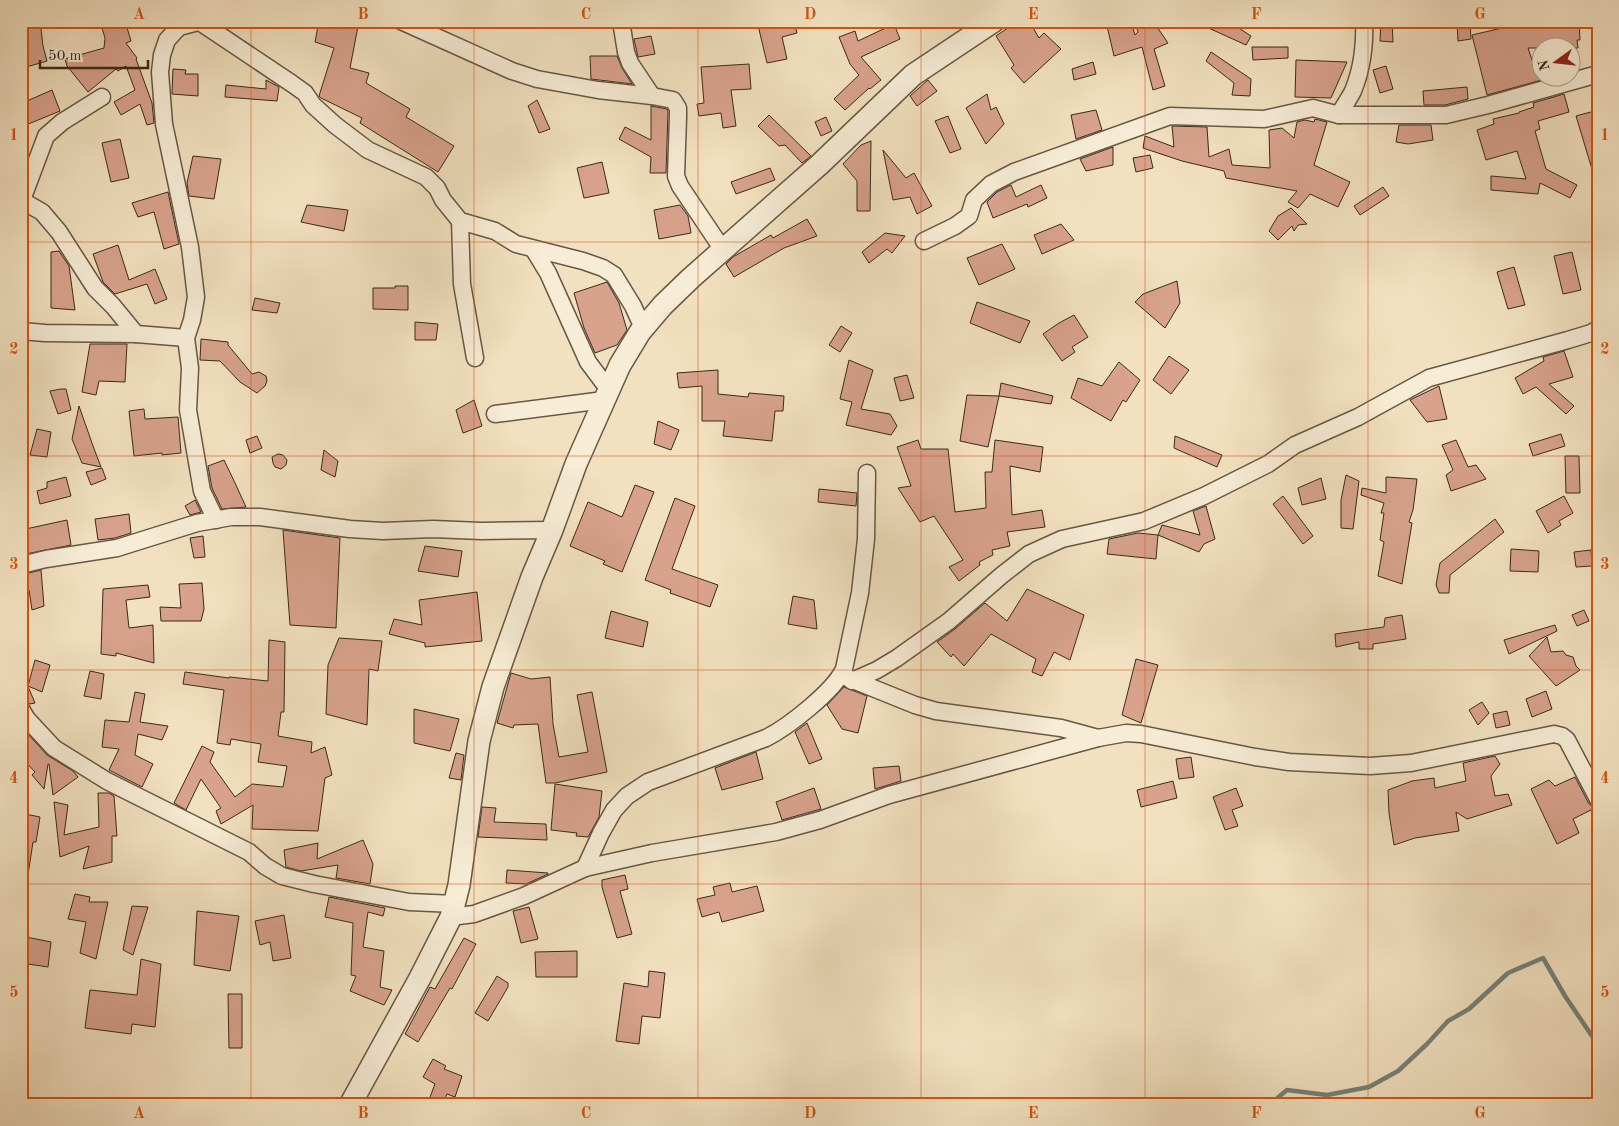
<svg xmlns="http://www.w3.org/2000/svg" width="1619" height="1126" font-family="'Old Standard TT',serif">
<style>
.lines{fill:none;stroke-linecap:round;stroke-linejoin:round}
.stream{stroke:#75827a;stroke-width:4.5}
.building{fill:#d8a28c;stroke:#392a1b}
.minor-casing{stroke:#675844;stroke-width:19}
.tertiary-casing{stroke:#675844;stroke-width:24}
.minor{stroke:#f7ecd6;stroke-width:16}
.tertiary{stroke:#f7ecd6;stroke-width:21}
.grid{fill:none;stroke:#d6540e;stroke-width:1;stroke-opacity:0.55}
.neatline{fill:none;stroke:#d6540e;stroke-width:2}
.grid-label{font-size:16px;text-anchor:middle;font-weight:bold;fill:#d6540e}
</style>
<rect width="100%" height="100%" fill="#f2e1c0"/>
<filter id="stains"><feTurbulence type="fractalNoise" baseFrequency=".004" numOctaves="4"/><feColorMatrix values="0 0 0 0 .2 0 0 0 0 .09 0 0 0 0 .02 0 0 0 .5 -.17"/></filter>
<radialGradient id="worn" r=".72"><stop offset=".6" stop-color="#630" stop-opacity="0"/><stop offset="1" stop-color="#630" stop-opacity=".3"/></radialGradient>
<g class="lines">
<!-- stream -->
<polyline class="stream" points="1269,1105 1287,1090 1327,1095 1369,1087 1398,1071 1427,1044 1448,1021 1469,1009 1508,973 1543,958 1565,996 1592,1036 1598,1041"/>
</g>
<!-- building -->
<g class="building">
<polygon points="21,21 40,21 43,46 47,61 23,68 21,60"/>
<polygon points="100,21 125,21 131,41 126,43 137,58 136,59 152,103 154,123 147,125 140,104 121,115 114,102 135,90 126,66 118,71 116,69 88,92 67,66 65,59 104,48 105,38"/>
<polygon points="319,21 359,21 350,68 369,73 366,83 410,109 406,117 454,146 438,172 360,123 362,118 321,98 319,96 334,48 315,42"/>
<polygon points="757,21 794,21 797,33 782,37 787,59 767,63"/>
<polygon points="1018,21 1029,21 1039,38 1044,33 1061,49 1024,83 1011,68 1014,65 996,36"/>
<polygon points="1149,21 1153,21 1168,43 1154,49 1165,86 1153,90 1142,47 1114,56 1107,26 1131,22 1135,35 1138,32 1137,28 1145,26"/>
<polygon points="1193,21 1228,21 1251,36 1246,45"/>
<polygon points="1381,21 1392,21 1393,42 1380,41"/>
<polygon points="1470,21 1471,39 1458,41 1457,23"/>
<polygon points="1532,21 1579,21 1580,40 1577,40 1578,48 1528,48 1538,78 1549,78 1487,95 1472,35"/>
<polygon points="894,24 900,39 861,57 881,80 870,89 869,88 845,110 834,99 859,75 850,64 839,37 855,31 858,41"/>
<polygon points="651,36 655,54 638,57 634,39"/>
<polygon points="1252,47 1288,47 1288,58 1253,60"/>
<polygon points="1211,52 1251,79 1250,96 1232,95 1234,83 1206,61"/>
<polygon points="590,56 617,56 622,68 632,84 591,79"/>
<polygon points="1296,60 1347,62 1331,98 1295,97"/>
<polygon points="1093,62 1096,74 1074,80 1072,69"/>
<polygon points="749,64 751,89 731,90 736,126 723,128 721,113 699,116 697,104 704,103 701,67"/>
<polygon points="1386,66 1393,89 1380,93 1373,70"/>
<polygon points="173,69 186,70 185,74 198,74 198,96 172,94"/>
<polygon points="266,80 279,87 277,101 225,97 226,85 266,89"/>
<polygon points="928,80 937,91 917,106 910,96"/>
<polygon points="1467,87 1468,99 1445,105 1424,105 1423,91"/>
<polygon points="52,90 60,111 21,127 21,101 27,101"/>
<polygon points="987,94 991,110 996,107 1004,124 986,144 966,108"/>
<polygon points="1564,94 1569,112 1538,121 1540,129 1535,131 1546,169 1577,185 1570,198 1540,183 1538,194 1491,190 1491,176 1526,179 1517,151 1486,160 1477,130 1494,124 1493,119 1519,113 1519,112 1534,107 1533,103"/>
<polygon points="537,100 550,129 539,133 528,106"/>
<polygon points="651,106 667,109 668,111 666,173 650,173 651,157 619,139 625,127 651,140"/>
<polygon points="1096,110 1102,130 1076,139 1071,115"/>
<polygon points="1598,110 1598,178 1595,179 1576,116"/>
<polygon points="769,115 811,156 802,163 785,145 779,146 758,126"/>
<polygon points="948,116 961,149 950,153 935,121"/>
<polygon points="826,117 832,131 821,136 815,122"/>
<polygon points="1315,119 1327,122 1314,165 1350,182 1338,207 1310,194 1298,208 1288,202 1297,191 1226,178 1224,171 1182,161 1143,148 1145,136 1174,147 1172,126 1207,127 1209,157 1229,149 1232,165 1270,168 1269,130 1282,128 1294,138 1297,122 1305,120 1314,122"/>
<polygon points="1399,125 1431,125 1433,140 1408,144 1396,142"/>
<polygon points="120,139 129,178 111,182 102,143"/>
<polygon points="871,141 870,211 857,211 857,181 843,164 861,145"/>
<polygon points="1113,147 1113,165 1086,171 1080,159"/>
<polygon points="883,150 906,178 914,173 932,206 917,214 910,197 893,200"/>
<polygon points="1150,155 1153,168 1136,172 1133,158"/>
<polygon points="193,156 221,159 214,199 189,196 187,183"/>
<polygon points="602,162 609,193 584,198 577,168"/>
<polygon points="770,168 775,180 736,194 731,182"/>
<polygon points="1011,185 1016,197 1041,185 1047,198 1028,207 1027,204 993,218 987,202 997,192"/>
<polygon points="1383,187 1389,196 1360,215 1354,206"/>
<polygon points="168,192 179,244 164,249 154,212 138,217 132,203"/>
<polygon points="307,205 348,210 344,231 301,222"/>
<polygon points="680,205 688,216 691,233 659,239 654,210"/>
<polygon points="1291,208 1307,224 1298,225 1294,231 1292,226 1278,240 1269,231 1278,216"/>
<polygon points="807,219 817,236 784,248 734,277 726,264 733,257 771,235 773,238"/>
<polygon points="1061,224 1074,240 1042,254 1034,235"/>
<polygon points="885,233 905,236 892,253 887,249 869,263 862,252"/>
<polygon points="1002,244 1015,269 979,285 967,258"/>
<polygon points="118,245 129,280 155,269 167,299 155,304 147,284 115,294 103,282 93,254"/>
<polygon points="59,251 69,266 75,310 51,308 51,252"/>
<polygon points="1572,252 1581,290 1563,294 1554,256"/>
<polygon points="1514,267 1525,305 1508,309 1497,272"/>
<polygon points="1177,281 1180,303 1165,328 1135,302 1143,294"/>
<polygon points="607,282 619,303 627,330 617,345 595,353 584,328 574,293"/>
<polygon points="395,286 408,286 408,310 373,309 373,288 395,288"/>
<polygon points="255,298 280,303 277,313 252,310"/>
<polygon points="977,302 1030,321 1020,343 970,323"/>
<polygon points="1074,315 1088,337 1072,347 1075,352 1062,361 1043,334 1059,323"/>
<polygon points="415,322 438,324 436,340 415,340"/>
<polygon points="841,326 852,333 840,352 829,345"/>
<polygon points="201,339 228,342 228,345 252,374 259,372 266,376 267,381 265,386 257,393 240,382 220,361 200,360"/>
<polygon points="90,344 127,344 125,382 99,381 96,395 82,392"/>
<polygon points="1564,351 1573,377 1549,384 1574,406 1566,414 1536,387 1523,394 1515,378 1544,361 1543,357"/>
<polygon points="1169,356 1189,370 1171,394 1153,380"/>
<polygon points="849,360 873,370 861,409 890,414 897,426 891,435 846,425 852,402 840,399"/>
<polygon points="1119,362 1140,380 1126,402 1123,400 1111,421 1071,398 1078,378 1102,386"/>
<polygon points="718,370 718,394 748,397 749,393 784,396 783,411 775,411 772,441 723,436 725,421 702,421 702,386 679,388 677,373"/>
<polygon points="907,375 914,398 900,401 894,378"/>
<polygon points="1001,383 1053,396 1051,404 999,396"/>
<polygon points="1439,386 1447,419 1427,422 1410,400"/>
<polygon points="61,389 66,389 71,410 58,414 50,391"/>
<polygon points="967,395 999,396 988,447 960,441"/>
<polygon points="474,400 482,426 463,433 456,410"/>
<polygon points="79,406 93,446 101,467 82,463 72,439"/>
<polygon points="144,409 145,419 178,417 181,453 162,455 162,453 134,456 129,411"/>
<polygon points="658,421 679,430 671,450 654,444"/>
<polygon points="37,429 51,432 47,457 30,455"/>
<polygon points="1561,434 1565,446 1533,456 1529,444"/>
<polygon points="257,436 262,448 250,453 246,440"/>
<polygon points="1175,436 1222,455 1217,467 1174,448"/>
<polygon points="918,440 921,449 948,449 955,512 986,508 985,472 992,472 995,440 1043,447 1040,472 1010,466 1012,515 1042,510 1045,527 1007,532 1010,546 992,550 993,555 979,562 980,565 959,581 949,567 963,560 934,516 920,522 898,488 911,486 897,447"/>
<polygon points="1456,440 1468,467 1476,465 1486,479 1451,491 1446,475 1453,470 1442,445"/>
<polygon points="324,450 338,461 335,477 321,470"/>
<polygon points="278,454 283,455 287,460 286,465 281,469 275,467 273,463 272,457"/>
<polygon points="1565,456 1579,456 1580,493 1566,493"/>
<polygon points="224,460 235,483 246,507 222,509 212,488 208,466"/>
<polygon points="102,468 106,479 91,485 86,472"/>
<polygon points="1346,475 1359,481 1353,529 1341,528 1341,500"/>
<polygon points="66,477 71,496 40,504 37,491 47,488 47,482"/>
<polygon points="1386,477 1417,479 1413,510 1409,522 1412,523 1402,584 1378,576 1384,542 1380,540 1384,513 1381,513 1384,503 1361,495 1362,488 1386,493"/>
<polygon points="1321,478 1326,499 1302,505 1298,488"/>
<polygon points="635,485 654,492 622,572 603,564 605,561 570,546 588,502 622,517"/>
<polygon points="819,489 857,493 856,506 818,502"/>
<polygon points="1283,496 1313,536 1303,544 1273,504"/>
<polygon points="1564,496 1573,513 1559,521 1561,525 1548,533 1536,511"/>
<polygon points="675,498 695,506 672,569 718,585 710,607 670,593 671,590 645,580"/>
<polygon points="195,500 201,512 190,515 185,506"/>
<polygon points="1206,506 1215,539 1204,544 1199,552 1158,535 1162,525 1200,535 1193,511"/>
<polygon points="129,514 131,533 115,538 98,540 95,519"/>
<polygon points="1495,519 1504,532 1450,575 1449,593 1439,593 1436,585 1440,563"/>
<polygon points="67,520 71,545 21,555 21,530"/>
<polygon points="283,530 340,538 336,628 290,625"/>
<polygon points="1138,533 1158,535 1156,559 1107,554 1109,539"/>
<polygon points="203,536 205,557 194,558 190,538"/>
<polygon points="425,546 462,551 458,577 418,571"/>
<polygon points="1511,549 1539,551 1538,572 1510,571"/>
<polygon points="1591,550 1592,566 1576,567 1574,552"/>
<polygon points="41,570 44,606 32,610 29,590 21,592 21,575"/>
<polygon points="202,583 204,609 201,621 161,621 160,607 181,608 179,584"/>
<polygon points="148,585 150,597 126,600 129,628 153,625 154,663 116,653 116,656 101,654 103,589"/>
<polygon points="1027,589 1084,615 1070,660 1054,652 1042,676 1032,672 1036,659 991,634 964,666 953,654 951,657 937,642 955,629 985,603 1007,621"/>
<polygon points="477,592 482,641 425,647 425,643 389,634 394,619 422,625 419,600"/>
<polygon points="793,596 814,600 817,629 788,624"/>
<polygon points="1584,610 1589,621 1577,626 1572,615"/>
<polygon points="611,611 648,622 643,647 605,638"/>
<polygon points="1402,615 1406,639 1373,644 1373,649 1359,649 1359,642 1336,647 1335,634 1384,627 1385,618"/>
<polygon points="1555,625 1557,631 1509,654 1504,640"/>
<polygon points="1547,637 1551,652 1563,651 1566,655 1573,657 1576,666 1580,670 1556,686 1529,656"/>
<polygon points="339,638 382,641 378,671 369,669 367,725 326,714 328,665"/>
<polygon points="269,640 285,642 284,712 281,712 278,736 312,742 311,753 325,747 332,775 325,778 318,831 252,829 253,805 221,824 216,811 221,808 201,779 186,810 174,803 202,746 214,752 210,762 235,797 252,784 283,787 287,766 258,762 261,744 231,739 230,745 217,743 224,690 183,684 185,672 229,678 229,677 268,681"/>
<polygon points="1136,659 1158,665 1141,723 1122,715"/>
<polygon points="35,660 50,665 42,692 28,686"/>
<polygon points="21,670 35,703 30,704 26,701 21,699"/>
<polygon points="90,671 104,674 101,699 84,696"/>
<polygon points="511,673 531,679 550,677 553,724 559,757 588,752 577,695 592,692 607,772 555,783 546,783 538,724 514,725 513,728 497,723"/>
<polygon points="844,687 867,696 858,733 842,729 827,705"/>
<polygon points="1546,691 1552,709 1532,717 1526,699"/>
<polygon points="135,692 145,694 140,722 168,726 162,740 138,734 135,755 153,764 142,787 109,770 119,749 102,747 105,720 129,722"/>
<polygon points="1482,702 1489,713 1478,725 1469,710"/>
<polygon points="414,709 459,719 450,751 414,743"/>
<polygon points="1507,711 1510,725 1496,728 1493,714"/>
<polygon points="807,723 822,759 809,764 795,732"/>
<polygon points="27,733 47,755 73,771 78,777 53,795 49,764 48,764 44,789 32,775 35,772 21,757 21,740"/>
<polygon points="756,752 763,779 722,790 715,768"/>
<polygon points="456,753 464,755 461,780 449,778"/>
<polygon points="1495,756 1500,764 1491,776 1495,796 1508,794 1512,805 1467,819 1456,812 1459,831 1415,838 1394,845 1389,813 1388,790 1412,781 1434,778 1435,788 1466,781 1463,763"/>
<polygon points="1191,757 1194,777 1179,779 1176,759"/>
<polygon points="899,766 901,781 875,789 873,768"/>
<polygon points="1575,777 1589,804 1595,808 1573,819 1579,833 1557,844 1531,789 1549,780 1555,786"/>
<polygon points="1173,781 1177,798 1141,807 1137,790"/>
<polygon points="555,784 602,791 599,817 588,837 576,836 577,833 551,830"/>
<polygon points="814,788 821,809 782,820 776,802"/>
<polygon points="1236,788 1243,806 1232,810 1238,826 1225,830 1213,797"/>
<polygon points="98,793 109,793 114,796 117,836 112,836 112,862 83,869 89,846 60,857 54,802 68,805 64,835 99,827"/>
<polygon points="482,807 496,808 494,822 546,824 547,840 478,837"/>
<polygon points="25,814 40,817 36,842 33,842 28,875 21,874 21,829"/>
<polygon points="363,840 373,864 370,884 336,878 338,865 301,871 286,867 284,850 318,843 317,859"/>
<polygon points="507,870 548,873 548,874 526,884 506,883"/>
<polygon points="625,875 628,889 620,891 632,934 617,938 602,887 602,880"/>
<polygon points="730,883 732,892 757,886 764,911 722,922 719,912 702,917 697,899 715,895 713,887"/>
<polygon points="75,894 90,897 89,902 108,902 96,959 80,953 86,922 68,919"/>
<polygon points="329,897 385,908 383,916 368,912 363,947 384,951 380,987 392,990 384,1005 350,991 356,976 351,975 353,923 325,917"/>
<polygon points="132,906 148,907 133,955 123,950"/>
<polygon points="529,907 538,939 521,943 513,911"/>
<polygon points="197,911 239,916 230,971 194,965"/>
<polygon points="284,915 291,958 273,961 270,942 260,945 255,921"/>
<polygon points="21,936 51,942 48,967 21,963"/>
<polygon points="464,938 476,944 452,989 450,988 418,1042 405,1034 430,987 435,989"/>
<polygon points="577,951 577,977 536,977 535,952"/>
<polygon points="141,959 161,964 155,1027 132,1024 131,1034 85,1028 90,990 137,995"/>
<polygon points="649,971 665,973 660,1018 642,1016 639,1044 616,1041 624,983 648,987"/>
<polygon points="497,976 508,983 508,987 488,1021 475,1013"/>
<polygon points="228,994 242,994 242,1048 229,1048"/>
<polygon points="433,1059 446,1066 444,1069 462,1076 455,1097 447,1094 442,1105 427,1105 435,1084 423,1077"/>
</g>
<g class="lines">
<!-- minor casing -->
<g class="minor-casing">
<g id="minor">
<polyline points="202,21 179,27 167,40 162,55 160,72 164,124 190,247 196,297 192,320 186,338 190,368 188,410 202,491 216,520"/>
<polyline points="401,21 512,71 537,79 598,90 652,96 673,100 678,108 678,117 676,176 680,186 723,250"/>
<polyline points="621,21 626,52 630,63 652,96"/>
<polyline points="200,22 291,83 305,93 313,105 335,125 368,150 426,177 437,188 443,200 460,221 495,231 516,244 583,261 603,268 614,275 633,306 643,328"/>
<path d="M1339 115C1343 107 1349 99 1353 91 1362 69 1365 44 1364 21"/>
<polyline points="21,200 42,212 59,232 95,288 113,306 136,334"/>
<polyline points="22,200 46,136 62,122 102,97"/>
<polyline points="460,221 462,284 475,358"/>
<polyline points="924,241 955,226 969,216 974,200 991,184 1014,172 1170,116 1264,119 1313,108 1339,115 1446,115 1488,105 1598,74"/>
<polyline points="534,250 548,273 588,362 609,390"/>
<polyline points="21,331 45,333 136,334 186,338"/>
<polyline points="495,414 604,400"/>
<polyline points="21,565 46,559 117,548 197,523 231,517 260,517 350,529 383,531 433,529 481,531 552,530"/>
<polyline points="848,678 915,705 936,711 1061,728 1098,738"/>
<polyline points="852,681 877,670 897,658 949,621 1002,575 1029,554 1062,539 1144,521 1204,496 1268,464 1295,445 1358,417 1429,378 1568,340 1591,333 1598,329"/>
<polyline points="21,709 27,719 54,748 107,781 249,852 265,866 282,876 314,884 409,902 455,904"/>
<path d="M585 868 601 833 614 810 627 796 648 782 766 738C788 727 834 691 844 669L860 593 866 539 867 473"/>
<polyline points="451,917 474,914 524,896 585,868 652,853 776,832 820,820 889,795 1098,738 1126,733 1141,734 1255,757 1289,762 1370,766 1411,763 1554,734 1562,736 1567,740 1598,799"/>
</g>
</g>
<!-- tertiary casing -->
<g class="tertiary-casing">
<polyline id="tertiary" points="350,1105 420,978 451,917 459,885 479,741 493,687 532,577 552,530 576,464 620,365 640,332 663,305 691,278 819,165 913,75 994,21"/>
</g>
<!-- minor -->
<use href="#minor" class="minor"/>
<!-- tertiary -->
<use href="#tertiary" class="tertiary"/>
</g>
<!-- grid -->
<path class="grid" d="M251 21V1105M474 21V1105M698 21V1105M921 21V1105M1145 21V1105M1368 21V1105M21 242H1598M21 456H1598M21 670H1598M21 884H1598"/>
<!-- margin -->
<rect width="1619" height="1126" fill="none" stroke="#f2e1c0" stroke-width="55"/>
<!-- north arrow -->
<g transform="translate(1556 62) rotate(255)"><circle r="24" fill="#f7ecd6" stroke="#ab9e8b"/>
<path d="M0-4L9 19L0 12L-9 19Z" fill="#8f2418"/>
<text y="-8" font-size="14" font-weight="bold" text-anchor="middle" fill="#392a1b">N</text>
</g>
<!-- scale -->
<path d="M40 60v8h108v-8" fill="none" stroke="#392a1b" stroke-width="2.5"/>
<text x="48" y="60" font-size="15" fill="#392a1b" stroke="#f7ecd6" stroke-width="4" paint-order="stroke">50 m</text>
<rect x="28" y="28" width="1564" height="1070" class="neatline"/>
<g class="grid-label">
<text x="139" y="19">A</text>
<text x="363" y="19">B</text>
<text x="586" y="19">C</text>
<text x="810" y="19">D</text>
<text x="1033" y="19">E</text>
<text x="1256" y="19">F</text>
<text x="1480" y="19">G</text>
<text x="14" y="140">1</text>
<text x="1605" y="140">1</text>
<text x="14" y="354">2</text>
<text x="1605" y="354">2</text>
<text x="14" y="569">3</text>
<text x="1605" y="569">3</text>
<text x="14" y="783">4</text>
<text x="1605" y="783">4</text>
<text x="14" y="997">5</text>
<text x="1605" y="997">5</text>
<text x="139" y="1118">A</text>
<text x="363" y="1118">B</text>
<text x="586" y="1118">C</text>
<text x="810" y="1118">D</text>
<text x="1033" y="1118">E</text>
<text x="1256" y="1118">F</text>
<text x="1480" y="1118">G</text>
</g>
<rect width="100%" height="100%" filter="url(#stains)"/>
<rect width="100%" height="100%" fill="url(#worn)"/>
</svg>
